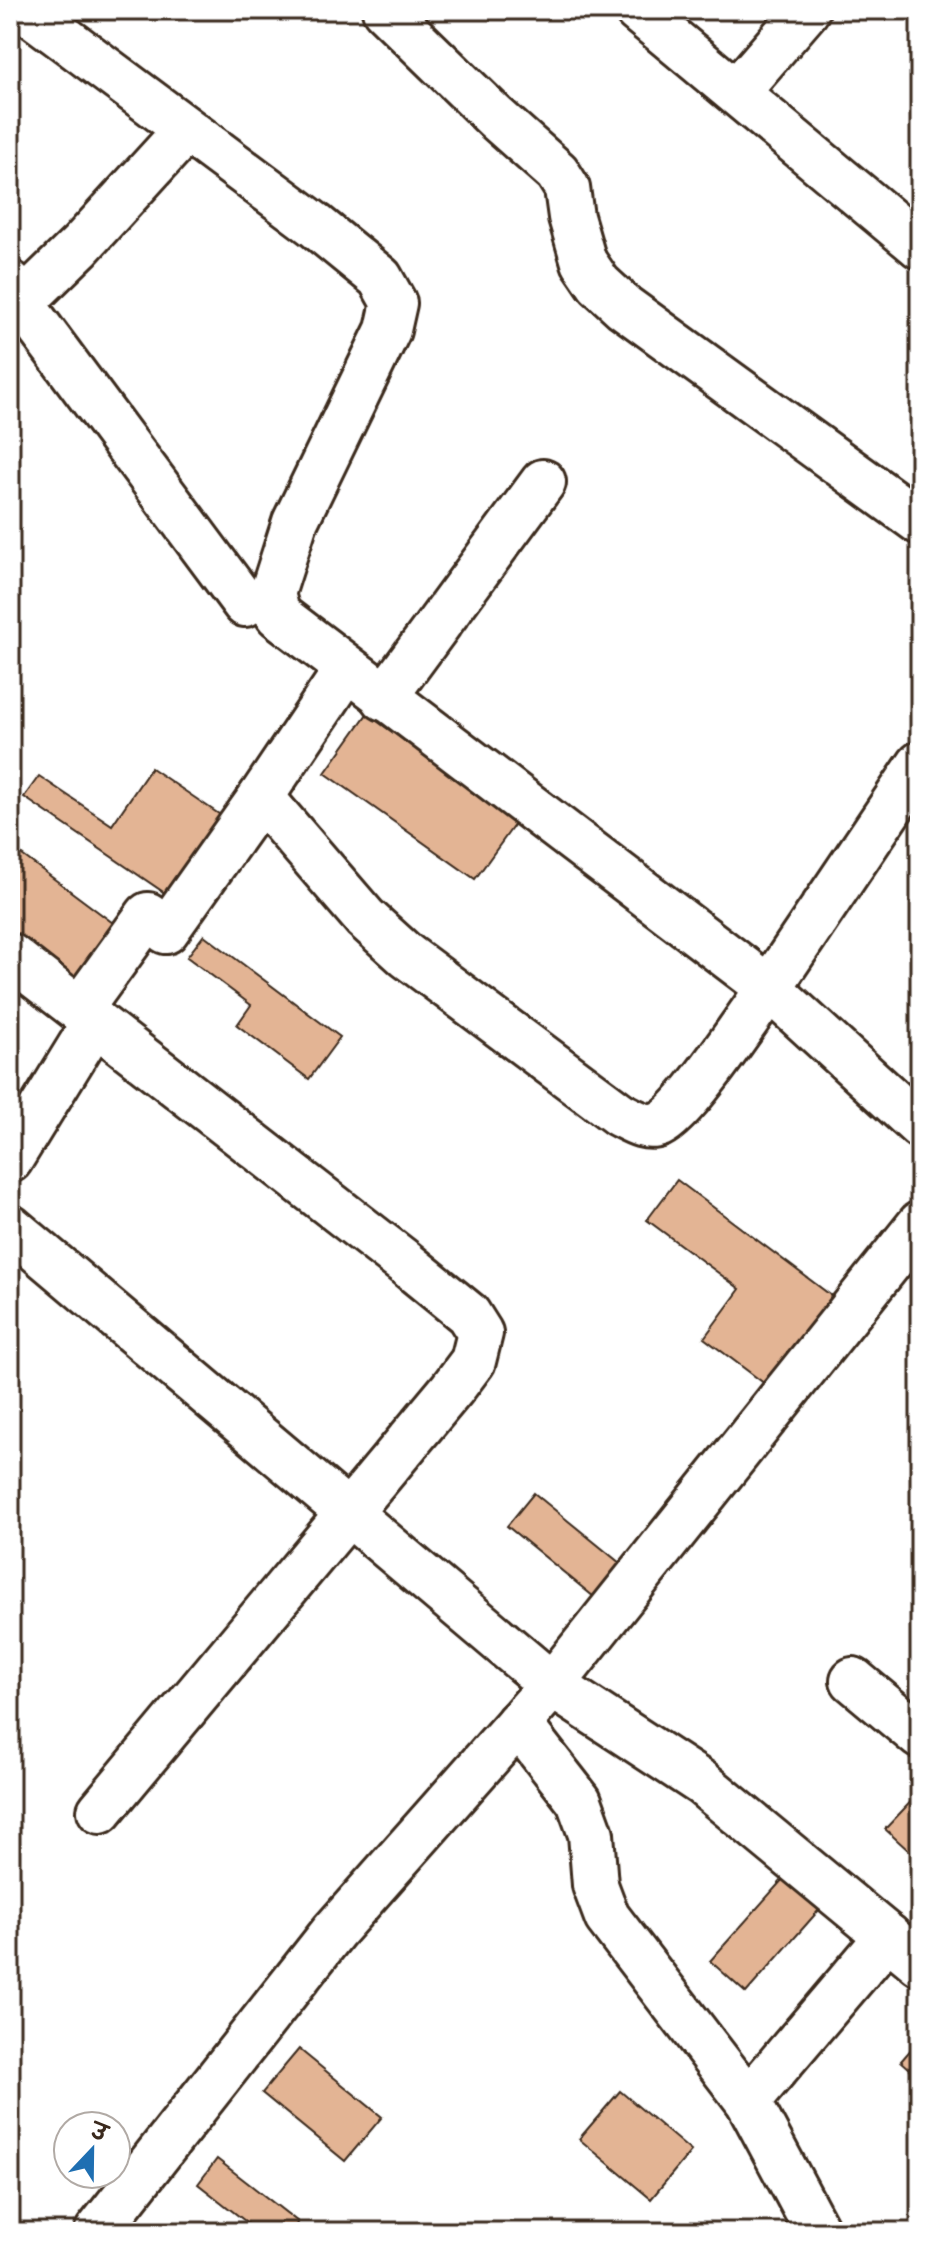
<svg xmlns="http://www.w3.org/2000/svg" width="930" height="2242" font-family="'Gochi Hand','Playpen Sans Deva',sans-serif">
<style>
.building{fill:#e3b494;stroke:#3b2a1e;stroke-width:2}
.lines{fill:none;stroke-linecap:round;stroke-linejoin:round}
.street-casing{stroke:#3b2a1e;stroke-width:50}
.street{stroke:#fff;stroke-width:44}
</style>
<rect width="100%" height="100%" fill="#fff"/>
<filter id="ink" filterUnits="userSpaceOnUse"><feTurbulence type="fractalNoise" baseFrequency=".0125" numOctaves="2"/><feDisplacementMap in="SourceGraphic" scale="16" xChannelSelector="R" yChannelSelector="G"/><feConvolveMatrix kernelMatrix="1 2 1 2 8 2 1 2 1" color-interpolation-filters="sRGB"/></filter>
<g filter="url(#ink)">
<!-- building -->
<g class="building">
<polygon points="367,714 517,821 475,879 325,773"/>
<polygon points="151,768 235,825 181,904 24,797 39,776 112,825"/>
<polygon points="10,846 125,932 78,992 10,941"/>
<polygon points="204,935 340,1037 309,1079 237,1025 251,1005 187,957"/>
<polygon points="677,1180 841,1303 773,1390 704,1338 740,1289 647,1220"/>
<polygon points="534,1493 626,1568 599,1601 507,1526"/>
<polygon points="920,1792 920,1861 885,1829"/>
<polygon points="783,1879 819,1910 746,1993 710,1961"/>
<polygon points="920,2039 920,2078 901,2061"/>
<polygon points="299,2049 382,2117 345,2161 262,2093"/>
<polygon points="620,2091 691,2151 651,2199 579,2139"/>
<polygon points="217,2159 298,2222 290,2232 259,2232 198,2184"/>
</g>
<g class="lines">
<!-- street casing -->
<g class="street-casing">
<g id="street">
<path d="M26 10 315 225 380 278 394 303 388 330 295 522 272 594 278 615 769 988C749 1016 685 1113 660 1124 646 1130 631 1120 619 1114L407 956 365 918 261 797"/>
<polyline points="385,10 495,117 557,172 567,188 571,217 584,262 599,284 624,307 920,522"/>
<polyline points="637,10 920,246"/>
<polyline points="737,91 807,10"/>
<polyline points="10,283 22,304 245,604"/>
<polyline points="10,314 80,246 186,130"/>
<polyline points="384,698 543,482"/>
<polyline points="920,764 769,988 920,1126"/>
<polyline points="166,931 261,797 347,669"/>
<polyline points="10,956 403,1261 468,1314 480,1333 473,1361 452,1389 100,1811"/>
<polyline points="10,1160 95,1022 82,1006 148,915"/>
<polyline points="10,1227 552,1685 702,1783 920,1963"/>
<polyline points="853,1680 920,1736"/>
<polyline points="518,1723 579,1801 591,1834 595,1885 607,1917 748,2101 818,2232"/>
<polyline points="748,2101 888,1936"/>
<polyline points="97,2232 334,1931 552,1685 920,1224"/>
</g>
</g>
<!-- street -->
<use href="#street" class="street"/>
</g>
</g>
<!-- margin -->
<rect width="930" height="2242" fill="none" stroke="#fff" stroke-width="40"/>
<rect x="20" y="20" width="890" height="2202" fill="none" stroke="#3b2a1e" stroke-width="3" filter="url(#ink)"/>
<!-- north arrow -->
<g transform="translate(92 2150) rotate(22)"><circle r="38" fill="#ffffff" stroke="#b1aaa5" stroke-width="2"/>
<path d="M0-6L14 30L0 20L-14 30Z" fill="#1f6fb2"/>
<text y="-12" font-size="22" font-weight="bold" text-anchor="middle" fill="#3b2a1e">उ</text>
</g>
</svg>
